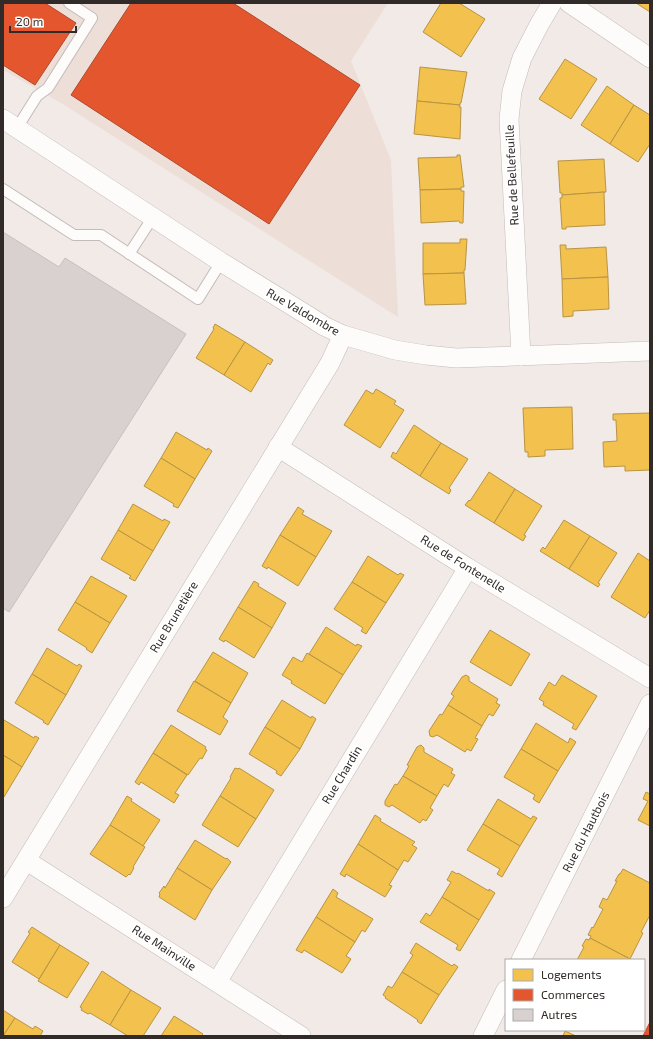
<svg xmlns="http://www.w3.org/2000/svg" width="653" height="1039" font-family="'Exo 2',sans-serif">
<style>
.built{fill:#edded7}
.homes{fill:#f2c14e;stroke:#b89443}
.shops{fill:#e4572e;stroke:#ae4a2c}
.building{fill:#d8d1cf;stroke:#c6c0be}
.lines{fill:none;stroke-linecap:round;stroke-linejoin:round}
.lane-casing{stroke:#c2bbb9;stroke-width:12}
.street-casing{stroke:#c2bbb9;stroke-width:20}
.lane{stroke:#fdfcfb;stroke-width:10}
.street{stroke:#fdfcfb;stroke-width:19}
.labels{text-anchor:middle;stroke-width:4;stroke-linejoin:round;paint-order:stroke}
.street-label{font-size:12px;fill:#302b28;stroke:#fff}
</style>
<rect width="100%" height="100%" fill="#f2eae7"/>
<!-- built -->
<polygon class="built" points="3,3 388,3 351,61 391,160 398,317 61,103 3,70"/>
<!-- homes -->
<g class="homes">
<polygon points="441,3 459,3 485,19 461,57 423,32"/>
<polygon points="636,3 650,3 650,12"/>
<polygon points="565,59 597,79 571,119 539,99"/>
<polygon points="420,67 467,72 461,103 460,103 460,105 417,101"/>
<polygon points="607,86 634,105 610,144 581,125"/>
<polygon points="417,101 460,105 459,107 461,107 460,139 414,134"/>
<polygon points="634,105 650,115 650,144 638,162 610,144"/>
<polygon points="457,155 460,155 464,187 461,187 461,189 420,190 418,158 457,157"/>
<polygon points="604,159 606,192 562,195 562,193 560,193 558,161"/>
<polygon points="461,189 461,191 464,191 463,223 460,223 459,221 421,223 420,190"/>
<polygon points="604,192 605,225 566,227 566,229 562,229 560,198 562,198 562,195"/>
<polygon points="460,239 467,239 465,270 464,270 464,273 423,274 423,243 460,243"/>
<polygon points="560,245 566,245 566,249 606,247 608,277 562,279"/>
<polygon points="464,273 466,304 425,305 423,274"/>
<polygon points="608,277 609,309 573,311 573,316 563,317 562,279"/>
<polygon points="215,324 245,342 224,375 196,358 214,329 213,328"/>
<polygon points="245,342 273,360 270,365 268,363 251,392 224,375"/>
<polygon points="376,389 396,401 394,404 404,410 380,448 344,425 366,390 373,394"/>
<polygon points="572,407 573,449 545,450 545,456 528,457 528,452 525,452 523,408"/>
<polygon points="650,413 650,470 625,471 625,466 604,467 603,442 617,441 616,420 613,420 613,414"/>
<polygon points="414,425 441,443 420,476 391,457 393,452 396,454"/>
<polygon points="176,432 207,450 208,448 212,451 195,479 161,458"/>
<polygon points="441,443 468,459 449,488 451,490 449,494 420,476"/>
<polygon points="161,458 195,479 178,508 173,506 174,504 144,486"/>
<polygon points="489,472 515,489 494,523 465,505 469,500 470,501"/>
<polygon points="515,489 542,506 524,535 526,536 523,541 494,523"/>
<polygon points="133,504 163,521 164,519 170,522 153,551 118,530"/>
<polygon points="298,507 304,511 302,514 332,531 316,557 280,535"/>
<polygon points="564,520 590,536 569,569 540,551 543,547 545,549"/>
<polygon points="118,530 153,551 135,581 129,578 131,576 101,559"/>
<polygon points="280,535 316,557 298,586 268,567 267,569 262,566"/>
<polygon points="590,536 617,553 598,583 600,584 598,587 569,569"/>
<polygon points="638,553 650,561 650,610 645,618 611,597"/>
<polygon points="368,556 398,575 400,573 404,575 386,603 352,582"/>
<polygon points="91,576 127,596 110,623 75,602"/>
<polygon points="254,581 259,584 258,586 286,603 272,628 238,607"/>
<polygon points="352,582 386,603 366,634 361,631 363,628 334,609"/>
<polygon points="75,602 110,623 92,653 86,649 87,648 58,630"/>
<polygon points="238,607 272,628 254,658 225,640 224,642 219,639"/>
<polygon points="326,627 356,646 357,644 362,646 343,675 309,654"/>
<polygon points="490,630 530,654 511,686 470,662"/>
<polygon points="47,648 77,666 79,664 82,666 66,695 32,674"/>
<polygon points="213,652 248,673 231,703 195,681"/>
<polygon points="307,653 343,675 325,704 291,683 292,681 282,675 293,657 302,662"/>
<polygon points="32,674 66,695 48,725 43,722 44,721 15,703"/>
<polygon points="466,675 469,677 469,681 498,699 496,703 500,705 493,716 489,714 482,726 448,705 454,696 451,694 462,677"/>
<polygon points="562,675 597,696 576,730 572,728 574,724 543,705 544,702 539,699 549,682 555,686"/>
<polygon points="194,681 231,703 223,717 228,721 220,735 177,711"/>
<polygon points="282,700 311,718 312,716 316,719 300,749 265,727"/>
<polygon points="448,705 482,726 475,738 478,739 471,751 467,749 465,752 437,735 433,737 430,736 429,731 440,714 442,715"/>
<polygon points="4,720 34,738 35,736 39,738 22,767 3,755 3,722"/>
<polygon points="536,723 568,743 570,738 576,742 558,771 521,749"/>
<polygon points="171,725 206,747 205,749 207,750 202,759 200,758 188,775 153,753"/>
<polygon points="265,727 300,749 281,776 276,773 277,771 249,754"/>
<polygon points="421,745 424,748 424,752 453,769 451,773 455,775 448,787 444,784 437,796 403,776 409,766 407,765 417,747"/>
<polygon points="521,749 558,771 539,803 533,799 535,795 504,777"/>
<polygon points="153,753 187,775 175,793 179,795 174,803 141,782 139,785 135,782"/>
<polygon points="3,755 22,767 4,797 3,797"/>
<polygon points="235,768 238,769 239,768 274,790 256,819 220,796 231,778 230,777"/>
<polygon points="403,776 437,796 430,808 433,810 426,821 423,819 420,823 392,805 389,807 385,805 385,801 395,784 397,785"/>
<polygon points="646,792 650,794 650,826 638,820 648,801 643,799"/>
<polygon points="127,796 132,799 131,801 160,820 143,846 110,825"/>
<polygon points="220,796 256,819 238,847 202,825"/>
<polygon points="498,799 531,819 533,816 537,818 520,846 483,824"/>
<polygon points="375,815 381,819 380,821 415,842 412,845 417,848 408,862 404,860 398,870 358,844"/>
<polygon points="483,824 520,846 502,877 497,874 500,869 467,850"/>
<polygon points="110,825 145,847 133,867 134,868 130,875 129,874 126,877 90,854"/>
<polygon points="195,840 226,859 227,858 231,862 212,890 177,868"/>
<polygon points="358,844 398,870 389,885 392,886 385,897 346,874 345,877 340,874"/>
<polygon points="177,868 212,890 195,920 159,897 160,894 159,893 164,886 165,888"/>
<polygon points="623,869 650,883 650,915 641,932 643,933 630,959 590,938 591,936 588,935 592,927 593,928 603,909 599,907 603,898 607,900 617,881 615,881 619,874 620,874"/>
<polygon points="452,871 457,874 458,873 489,891 489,889 495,893 479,920 442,897 451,882 447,880"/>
<polygon points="333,889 338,893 336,897 373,919 365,932 362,930 355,942 316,917"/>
<polygon points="442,897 479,920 460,951 456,949 458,945 420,922 426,913 430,916"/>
<polygon points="316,917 355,942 346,956 351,959 342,973 304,950 302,953 296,950"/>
<polygon points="32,927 60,945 39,979 12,962 30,933 28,932"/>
<polygon points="590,938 630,959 629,960 577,960 584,947 582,946 586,939 589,940"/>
<polygon points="416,943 452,966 454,964 458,967 439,995 402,972 413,955 410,953"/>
<polygon points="60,945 89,963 67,998 38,981"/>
<polygon points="102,971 131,990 110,1025 90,1013 88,1014 81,1010 82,1008 80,1007"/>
<polygon points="402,972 439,995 421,1024 417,1021 418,1020 385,998 386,997 383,995 388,986 392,988"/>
<polygon points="131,990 161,1008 143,1036 128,1036 110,1025"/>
<polygon points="3,1010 15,1018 3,1036"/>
<polygon points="174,1016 203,1034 201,1036 161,1036"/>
<polygon points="15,1018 33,1029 35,1026 43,1031 40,1036 3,1036"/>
<polygon points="565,1031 576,1036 563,1036"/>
</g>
<!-- shops -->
<g class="shops">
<polygon points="3,3 45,3 76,23 35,85 3,65"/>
<polygon points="131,3 233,3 360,85 269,224 71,95"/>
<polygon points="650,1022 650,1036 643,1036"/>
</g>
<!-- building -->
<polygon class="building" points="3,232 59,267 65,258 186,334 9,612 3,608"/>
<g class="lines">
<!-- lane casing -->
<g class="lane-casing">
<g id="lane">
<polyline points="17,128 37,96 48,88 92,18 69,3"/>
<polyline points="3,189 74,235 101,235 198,299 221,262"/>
<polyline points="129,254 153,217"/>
</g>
</g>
<!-- street casing -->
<g class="street-casing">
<g id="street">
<polyline points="569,3 650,58"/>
<polyline points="3,119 221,262 307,315 324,326 343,335 395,350 426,355 456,358 544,355 650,351"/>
<polyline points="521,356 509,119 512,91 522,58 539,25 552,3"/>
<polyline points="278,447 468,568 650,678"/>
<polyline points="27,861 301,1036"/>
<polyline points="3,898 330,363 343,335"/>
<polyline points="521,960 650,704"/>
<polyline points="217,982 468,568"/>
<polyline points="483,1036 506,990"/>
</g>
</g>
<!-- lane -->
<use href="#lane" class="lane"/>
<!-- street -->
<use href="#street" class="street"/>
</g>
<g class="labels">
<!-- street labels -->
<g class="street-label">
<text transform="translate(512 175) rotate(-93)" y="4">Rue de Bellefeuille</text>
<text transform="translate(303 312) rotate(30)" y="4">Rue Valdombre</text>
<text transform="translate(463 564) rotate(32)" y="4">Rue de Fontenelle</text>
<text transform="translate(174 617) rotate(-59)" y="4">Rue Brunetière</text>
<text transform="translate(342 775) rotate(-59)" y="4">Rue Chardin</text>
<text transform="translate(586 832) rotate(-63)" y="4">Rue du Hautbois</text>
<text transform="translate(164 948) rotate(33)" y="4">Rue Mainville</text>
</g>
</g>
<!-- border -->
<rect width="653" height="1039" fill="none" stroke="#302b28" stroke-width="8"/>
<!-- legend -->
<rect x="505" y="959" width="140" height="72" fill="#ffffff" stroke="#acaaa9"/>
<rect x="513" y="969" width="20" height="12" fill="#f2c14e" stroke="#acaaa9"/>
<text x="541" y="979" font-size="12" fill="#302b28">Logements</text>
<rect x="513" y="989" width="20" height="12" fill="#e4572e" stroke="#acaaa9"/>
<text x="541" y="999" font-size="12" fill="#302b28">Commerces</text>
<rect x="513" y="1009" width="20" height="12" fill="#d8d1cf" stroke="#acaaa9"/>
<text x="541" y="1019" font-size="12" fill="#302b28">Autres</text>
<!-- scale -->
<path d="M10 26v6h66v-6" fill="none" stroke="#302b28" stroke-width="2"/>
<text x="16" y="26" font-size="12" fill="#302b28" stroke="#ffffff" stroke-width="3" paint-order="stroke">20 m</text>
</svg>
